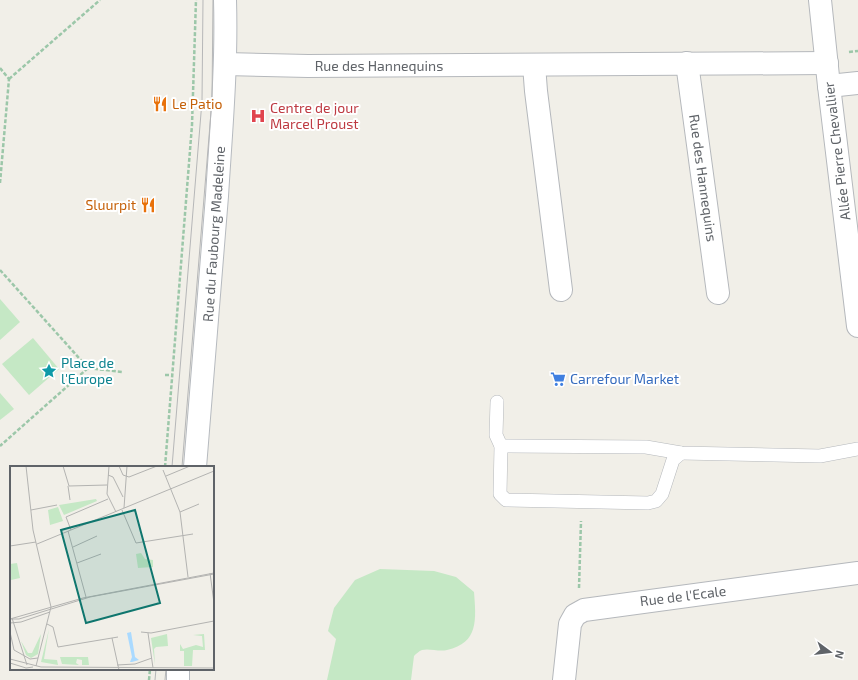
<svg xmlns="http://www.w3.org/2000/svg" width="858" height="680" font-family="'Exo 2',sans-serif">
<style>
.green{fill:#c5e8c5}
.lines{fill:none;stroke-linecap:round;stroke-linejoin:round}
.lane-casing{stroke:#b5b8bc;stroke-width:14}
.street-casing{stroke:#b5b8bc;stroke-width:24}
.secondary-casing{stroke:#b6babf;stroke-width:24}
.path{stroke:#9cc7a9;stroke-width:2.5;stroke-dasharray:4 2;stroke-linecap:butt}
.lane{stroke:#fff;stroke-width:13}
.street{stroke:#fff;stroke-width:22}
.secondary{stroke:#fff;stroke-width:22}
.tram{stroke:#b6b7b8;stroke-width:1}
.labels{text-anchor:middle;stroke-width:4;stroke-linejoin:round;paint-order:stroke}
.street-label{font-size:14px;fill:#5f6368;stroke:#fff}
.food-label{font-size:14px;fill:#c56008;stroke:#fff;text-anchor:start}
.health-label{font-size:14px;fill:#be3a42;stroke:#fff;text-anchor:start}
.culture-label{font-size:14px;fill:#0d838f;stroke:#fff;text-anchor:start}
.shop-label{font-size:14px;fill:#366cbe;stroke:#fff;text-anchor:start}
.inset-road{fill:none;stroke:#b3b3b1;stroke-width:1}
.view{fill:#0f766e;fill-opacity:0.15;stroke:#0f766e;stroke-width:2}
.inset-edge{fill:none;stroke:#5f6368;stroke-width:2}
</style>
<rect width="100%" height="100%" fill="#f1efe8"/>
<!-- green -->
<g class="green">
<polygon points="0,299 20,322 0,340"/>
<polygon points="33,338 59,369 29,395 2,364"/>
<polygon points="0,393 14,409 0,420"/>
<path d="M380 569 434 571 456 577 474 592C476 619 479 643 447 650 439 652 429 648 422 650 419 651 416 654 414 656L411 680H327L336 639 328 631 334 608 355 580Z"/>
</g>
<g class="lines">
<!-- lane casing -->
<g class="lane-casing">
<g id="lane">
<polyline points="497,402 496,435 501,446 500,494 506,500 648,503 656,501 662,494 673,460 681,453"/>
<polyline points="501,446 646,447 681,453 820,456 858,449"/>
</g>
</g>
<!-- street casing -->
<g class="street-casing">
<g id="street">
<polyline points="820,0 829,86 858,326"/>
<polyline points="687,63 718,293"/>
<polyline points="225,64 308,66 827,63"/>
<polyline points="534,65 536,91 561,290"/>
<polyline points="829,86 858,83"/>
<polyline points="564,680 570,624 575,615 584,610 858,573"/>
</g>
</g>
<!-- secondary casing -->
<g class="secondary-casing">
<g id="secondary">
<path d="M195 467C202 377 210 286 217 196 221 131 227 66 225 0"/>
<polyline points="178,669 178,680"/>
</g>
</g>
<!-- path -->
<g class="path">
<polyline points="849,52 858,51"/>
<polyline points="0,68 9,79"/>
<polyline points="9,79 100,0"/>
<polyline points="0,183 9,79"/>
<polyline points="0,270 88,368 0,446"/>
<polyline points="88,368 122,372"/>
<polyline points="165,375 172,375"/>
<polyline points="165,467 192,125 196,0"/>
<polyline points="579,588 581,521"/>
<polyline points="149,680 150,669"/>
</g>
<!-- lane -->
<use href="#lane" class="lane"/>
<!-- street -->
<use href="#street" class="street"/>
<!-- secondary -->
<use href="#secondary" class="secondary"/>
<!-- tram -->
<g class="tram">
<polyline points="172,467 202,101 203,0"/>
<polyline points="182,467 212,100 213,0"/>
<polyline points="155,680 156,669"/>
<polyline points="165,680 166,669"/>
</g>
</g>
<!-- icons -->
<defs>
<g id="restaurant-bare" transform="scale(1.2)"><path d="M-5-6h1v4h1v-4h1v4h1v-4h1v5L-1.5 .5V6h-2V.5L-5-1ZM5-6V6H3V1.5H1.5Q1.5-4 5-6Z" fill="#e8710a" stroke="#fff" stroke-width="2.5" paint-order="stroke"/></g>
<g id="hospital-bare" transform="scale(1.2)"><path d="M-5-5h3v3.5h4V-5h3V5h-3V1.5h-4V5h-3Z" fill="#e0444e" stroke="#fff" stroke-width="2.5" paint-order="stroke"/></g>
<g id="sight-bare" transform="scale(1.2)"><path d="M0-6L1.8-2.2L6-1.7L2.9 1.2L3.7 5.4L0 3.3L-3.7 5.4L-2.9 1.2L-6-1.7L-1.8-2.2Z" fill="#0f9aa8" stroke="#fff" stroke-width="2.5" paint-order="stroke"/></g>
<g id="supermarket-bare" transform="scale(1.2)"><path d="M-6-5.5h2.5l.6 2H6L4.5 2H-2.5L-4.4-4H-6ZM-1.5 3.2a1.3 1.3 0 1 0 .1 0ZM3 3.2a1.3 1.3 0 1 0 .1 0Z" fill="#3f7fe0" stroke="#fff" stroke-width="2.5" paint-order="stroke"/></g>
</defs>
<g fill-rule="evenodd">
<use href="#restaurant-bare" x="160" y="104"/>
<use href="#hospital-bare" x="258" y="116"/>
<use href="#restaurant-bare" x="148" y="205"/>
<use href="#sight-bare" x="49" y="371"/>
<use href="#supermarket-bare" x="558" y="379"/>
</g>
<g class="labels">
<!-- street labels -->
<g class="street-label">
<text x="379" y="71">Rue des Hannequins</text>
<text transform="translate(837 151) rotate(-97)" y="5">Allée Pierre Chevallier</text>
<text transform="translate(703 178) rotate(82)" y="5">Rue des Hannequins</text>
<text transform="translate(214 234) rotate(-86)" y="5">Rue du Faubourg Madeleine</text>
<text transform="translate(683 596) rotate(-7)" y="5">Rue de l'Ecale</text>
</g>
<!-- food labels -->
<g class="food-label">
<text x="172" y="109">Le Patio</text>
<text x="136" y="210" text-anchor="end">Sluurpit</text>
</g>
<!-- health labels -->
<g class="health-label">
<text x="270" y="113">Centre de jour<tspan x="270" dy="16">Marcel Proust</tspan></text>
</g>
<!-- culture labels -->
<g class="culture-label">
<text x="61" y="368">Place de<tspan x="61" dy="16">l'Europe</tspan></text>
</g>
<!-- shop labels -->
<g class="shop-label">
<text x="570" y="384">Carrefour Market</text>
</g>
</g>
<!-- overview -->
<g transform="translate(10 466)">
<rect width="204" height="204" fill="#f1efe8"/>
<path d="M86 33 87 35 54 49 49 39ZM48 41 53 55 40 59 38 44ZM126 88 131 87 135 93 143 94V101L128 102ZM7 97 10 112 1 114 0 98ZM39 163 34 193 47 194 48 199 31 196ZM31 168 28 188 21 192 16 189 11 175 18 187H22ZM157 168 158 180 146 181 144 183 145 199 141 172ZM194 168 195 184H183L182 200H174V185H170V178L173 183 186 179 193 181 192 170 183 169ZM50 191H78L79 199H72V194L67 193 66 197 69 199 52 198Z" fill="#c5e8c5"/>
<path d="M121 166 125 191 129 194 122 196H120L122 191 117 167Z" fill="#aadaff"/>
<path class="inset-road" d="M16 0 23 64 41 141 26 200M53 0 59 20 97 19M99 0 97 28 106 46M109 0 113 9 119 11 147 0M153 4 170 46 178 111M98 9 103 11 113 31M156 10 180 0M58 20 60 34M114 42 117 0M21 44 47 39M112 44 126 77 183 68M170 46 189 38M61 64 56 51 98 33M58 65 76 131M27 78 204 5M0 80 26 76M63 81 87 70M67 97 91 88M200 107 204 137M2 152 17 199M0 153 73 132 204 107M0 153H9L80 131 204 108M0 157 11 156 40 146M37 158 43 161 48 181 108 171M0 166 4 184 20 193 28 192M131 166 141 167 204 155M138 167 143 202M102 172 109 204M0 193 31 201 204 202M0 197 16 202 23 201M107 199 125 198 142 192"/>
<path class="view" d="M125 44 150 137 76 157 51 64Z"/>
<rect width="204" height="204" class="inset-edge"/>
</g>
<!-- north arrow -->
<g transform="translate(830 652) rotate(105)" stroke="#ffffff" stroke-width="3" paint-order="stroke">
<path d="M0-3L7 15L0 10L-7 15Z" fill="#5f6368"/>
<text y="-6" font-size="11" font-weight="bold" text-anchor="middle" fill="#5f6368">N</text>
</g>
</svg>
